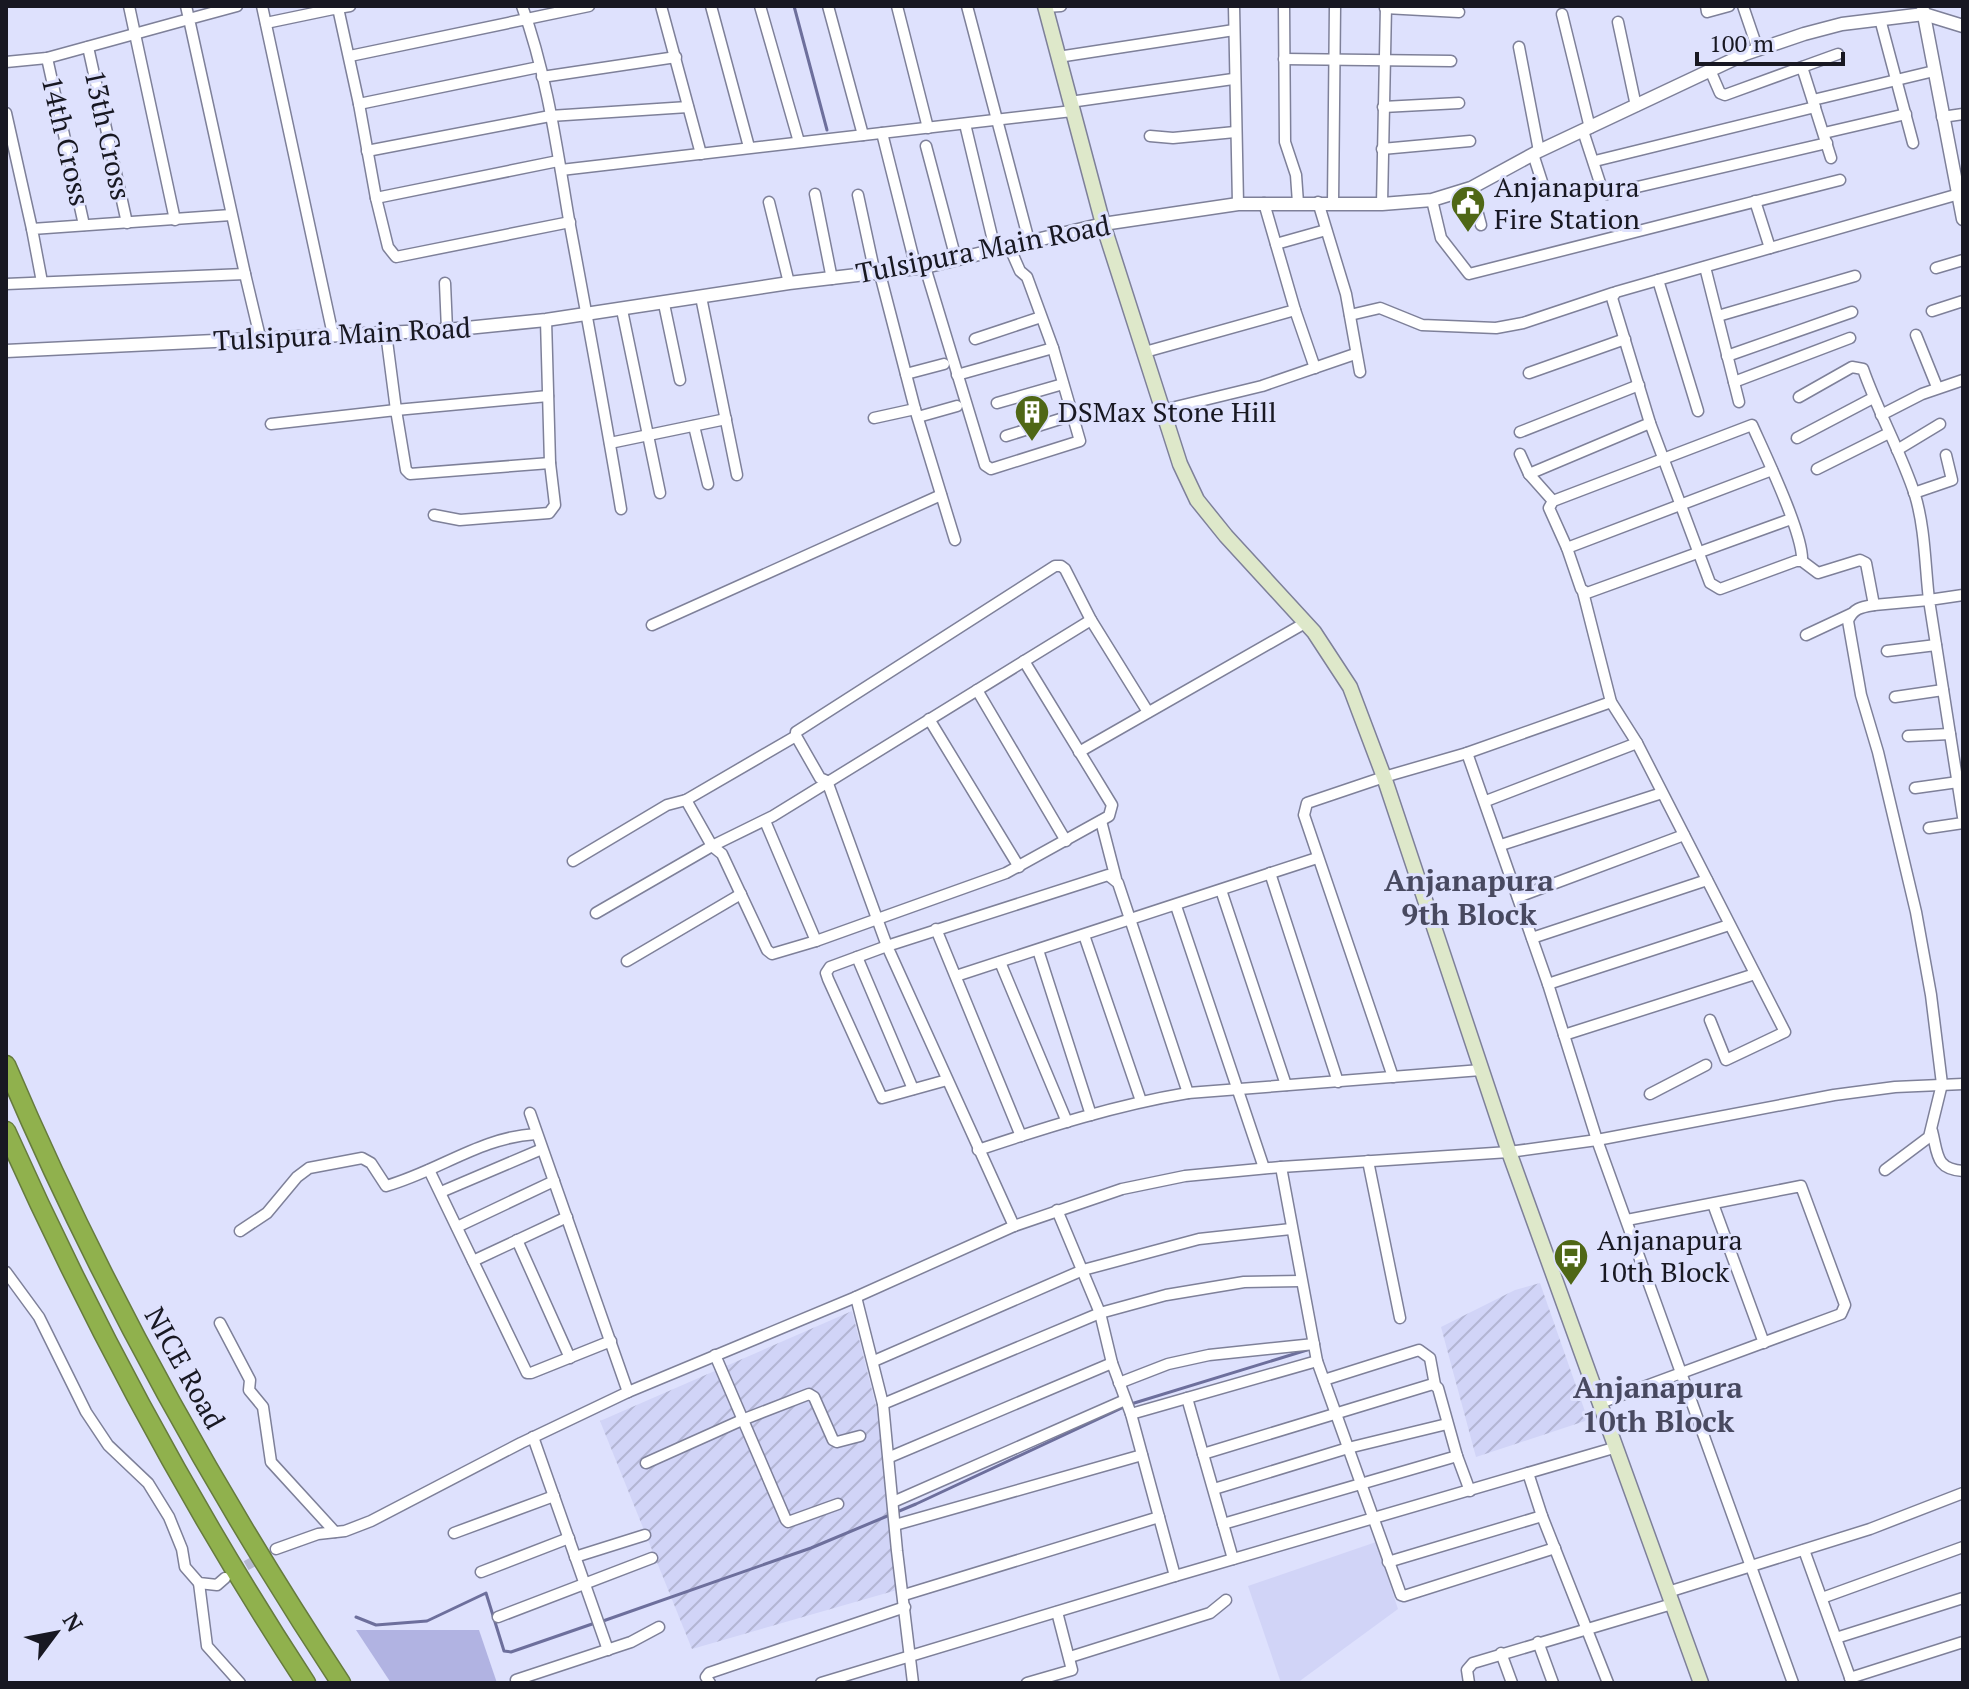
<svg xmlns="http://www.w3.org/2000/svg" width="1969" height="1689" font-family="'PT Serif',serif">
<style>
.built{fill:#d1d4f7}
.industrial{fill:url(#industrial-furrows)}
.green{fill:#b1b3e2}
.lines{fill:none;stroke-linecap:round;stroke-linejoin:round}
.stream{stroke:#6d6f9c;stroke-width:3}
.minor-tunnel{stroke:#b6b9d1;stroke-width:10;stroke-dasharray:10 5;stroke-linecap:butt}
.minor-casing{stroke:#7e8099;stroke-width:13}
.tertiary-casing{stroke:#7e8099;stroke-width:15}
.secondary-casing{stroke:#7e8099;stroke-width:17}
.motorway-casing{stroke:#667b3e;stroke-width:21}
.minor{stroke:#fff;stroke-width:10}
.tertiary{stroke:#fff;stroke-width:12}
.secondary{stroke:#dee8ca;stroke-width:14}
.motorway{stroke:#90b14d;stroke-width:18}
.labels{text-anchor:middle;stroke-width:6;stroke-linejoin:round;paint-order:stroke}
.street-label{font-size:28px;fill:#181822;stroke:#dee1fd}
.poi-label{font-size:28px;fill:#181822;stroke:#dee1fd;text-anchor:start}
.neighbourhood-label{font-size:30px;font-weight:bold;fill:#484960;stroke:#dee1fd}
</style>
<defs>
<pattern id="industrial-furrows" width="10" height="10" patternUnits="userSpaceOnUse" patternTransform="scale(2)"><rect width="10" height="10" fill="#d1d4f7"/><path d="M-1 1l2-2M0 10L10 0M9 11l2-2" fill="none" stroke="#b3b5d3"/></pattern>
</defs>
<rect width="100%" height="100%" fill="#dee1fd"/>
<!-- built -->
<polygon class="built" points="1376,1542 1398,1609 1297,1683 1281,1683 1248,1586"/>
<!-- industrial -->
<g class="industrial">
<polygon points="1540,1283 1588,1420 1476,1457 1441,1327 1515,1290"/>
<polygon points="852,1311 879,1418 897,1590 692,1649 600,1421"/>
</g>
<!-- green -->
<polygon class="green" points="356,1630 479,1630 497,1683 391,1683"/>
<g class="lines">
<!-- stream -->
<g class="stream">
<polyline points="794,6 827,130"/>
<polyline points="1131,1404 1307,1350"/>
<polyline points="356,1617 376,1625 427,1621 486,1593 504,1651 511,1652 595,1623"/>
<polyline points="603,1621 811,1548 916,1504 1124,1407"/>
</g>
<!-- minor-tunnel -->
<polyline class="minor-tunnel" points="233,1573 276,1549"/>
<!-- minor casing -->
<g class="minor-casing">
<g id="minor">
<polyline points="129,6 175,220"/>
<polyline points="237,6 189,19 245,274"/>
<polyline points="262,6 333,335"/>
<path d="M522 6C547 74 557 149 569 220 587 317 605 413 621 509"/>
<polyline points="661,6 701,154"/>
<polyline points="711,6 749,147"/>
<polyline points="760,6 799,142"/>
<polyline points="828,6 863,135"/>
<polyline points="897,6 928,128"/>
<polyline points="967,6 1029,241"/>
<polyline points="1234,6 1238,204"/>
<polyline points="1284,6 1285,142 1296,175 1298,203"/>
<polyline points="1706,6 1707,12 1729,6"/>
<polyline points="1743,6 1758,50"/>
<polyline points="1045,7 1061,6"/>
<polyline points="338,8 350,6"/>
<polyline points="1385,8 1459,12"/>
<polyline points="1562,14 1590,128"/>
<polyline points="1880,19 1913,143"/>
<polyline points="1618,22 1636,106"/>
<polyline points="266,23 338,8 359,104 376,198 558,161"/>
<polyline points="88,47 127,223"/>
<polyline points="1519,47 1539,151"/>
<polyline points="350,56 589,6"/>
<polyline points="1058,57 1234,30"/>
<polyline points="47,58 84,225"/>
<polyline points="1284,59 1451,61"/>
<polyline points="6,62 47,58 189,19 186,6"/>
<polyline points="1802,67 1838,54"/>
<polyline points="1710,70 1720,93 1725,95 1802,67 1831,158"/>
<polyline points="542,77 676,57"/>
<polyline points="1813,100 1934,71"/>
<polyline points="1070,102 1233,79"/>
<polyline points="359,104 539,67"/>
<polyline points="1383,107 1459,103"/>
<polyline points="6,113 32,229"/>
<polyline points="1942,117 1963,114"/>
<polyline points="965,124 995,249"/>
<polyline points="1583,131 1603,192 1607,194 1827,143"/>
<polyline points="882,133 916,268"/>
<polyline points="1824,133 1906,114"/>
<polyline points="1150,136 1173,138 1235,132"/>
<polyline points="926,146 956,259"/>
<polyline points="1382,149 1470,141"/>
<polyline points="367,151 550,116 688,107"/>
<polyline points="1533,154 1544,188"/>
<polyline points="1595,161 1815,107"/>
<polyline points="561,170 1072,111"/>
<polyline points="1471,188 1481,225"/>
<polyline points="815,194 832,279"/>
<polyline points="858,195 875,274"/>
<polyline points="376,198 388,247 396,257 570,222"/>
<polyline points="1432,200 1441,238 1469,274 1840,180"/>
<polyline points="1755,201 1770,248"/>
<polyline points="769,202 789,283"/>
<polyline points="1318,202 1346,294 1360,372"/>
<polyline points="1333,203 1335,6"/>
<polyline points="1382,204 1386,6"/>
<polyline points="1276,244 1326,230"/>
<polyline points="925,267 985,465 991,469 1080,441 1053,348 1027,277 1020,271 1009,246"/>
<polyline points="1705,267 1739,402"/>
<polyline points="1936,268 1963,260"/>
<polyline points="880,274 915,409 955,540"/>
<polyline points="1658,280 1698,411"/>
<polyline points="42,282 32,229 231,215"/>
<polyline points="445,283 447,330"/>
<polyline points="6,284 245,274 260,337"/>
<polyline points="701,297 737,475"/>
<polyline points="664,304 680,380"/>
<polyline points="622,310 660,493"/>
<polyline points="1295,310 1315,368"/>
<polyline points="1932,311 1963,301"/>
<polyline points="1350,315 1380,308 1422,325 1496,328 1523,323 1613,293"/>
<polyline points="1718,316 1855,276"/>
<polyline points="386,333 396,410 548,396"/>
<polyline points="1916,335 1937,387"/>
<polyline points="975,339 1041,317"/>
<polyline points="1145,352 1295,310 1264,203"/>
<polyline points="1727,356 1852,312"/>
<polyline points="1529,373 1625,339"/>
<polyline points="906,374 944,364"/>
<polyline points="957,375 1053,348"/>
<polyline points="1734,382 1850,338"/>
<path d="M1799 397 1852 367 1863 369C1878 412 1901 452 1915 495 1925 528 1925 565 1929 600L1874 605"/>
<polyline points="997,403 1063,384"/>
<polyline points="1163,410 1262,386 1355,354"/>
<polyline points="1881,415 1922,394 1963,380"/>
<polyline points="918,417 957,406"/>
<polyline points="874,418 915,409"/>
<polyline points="271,424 396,410 406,470 410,474 550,463"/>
<polyline points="694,426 708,484"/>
<polyline points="1520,432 1639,385"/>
<polyline points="1006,436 1073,415"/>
<polyline points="1797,438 1873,398"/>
<polyline points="610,443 726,419"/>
<polyline points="1897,450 1940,424"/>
<polyline points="1520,454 1529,474 1553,501"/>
<polyline points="1817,469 1889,433"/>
<polyline points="1529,474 1650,423"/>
<polyline points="1914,493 1952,480 1946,455"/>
<polyline points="434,515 460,520 549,513 555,505 550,463 546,320"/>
<path d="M1791 519 1587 593 1581 589 1567 548 1549 508 1553 501 1752 425C1764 452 1804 535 1802 561"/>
<polyline points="1567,548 1772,470"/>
<polyline points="1583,592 1611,702 1637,743 1785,1032 1726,1060 1710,1020"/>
<polyline points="1963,595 1929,600 1963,817"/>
<polyline points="652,625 941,495"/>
<polyline points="1806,635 1851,614"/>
<polyline points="1887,651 1936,645"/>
<polyline points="977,690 1066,841"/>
<polyline points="1895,697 1943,690"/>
<polyline points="929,719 1019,867"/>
<polyline points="1908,736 1950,734"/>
<polyline points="1079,752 1305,623"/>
<polyline points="1467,753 1548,984 1597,1140 1793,1683"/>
<polyline points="1915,788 1958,782"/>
<polyline points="686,800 712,846 722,854 767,950 772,954 816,941 1006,873 1109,816 1112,805 1024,661"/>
<polyline points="1486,801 1637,743"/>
<polyline points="765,821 816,941"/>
<polyline points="1101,821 1116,879"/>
<polyline points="1929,828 1963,823"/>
<polyline points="1501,845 1662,793"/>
<polyline points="573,861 667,805 686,800 796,736"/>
<polyline points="1270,873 1338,1082"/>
<polyline points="1221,890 1286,1085"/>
<polyline points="1518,897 1684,835"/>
<polyline points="1176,906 1264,1168"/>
<polyline points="596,913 712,846 773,816 1091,620"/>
<polyline points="936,929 1021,1136"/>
<polyline points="1084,935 1141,1101"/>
<polyline points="1532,938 1707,880"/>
<polyline points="1038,950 1091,1115"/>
<polyline points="857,957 913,1089"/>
<polyline points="627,961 741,894"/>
<polyline points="1000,962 1067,1122"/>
<polyline points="956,976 1317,858"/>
<polyline points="1548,984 1729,925"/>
<polyline points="1564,1035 1755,974"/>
<polyline points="1393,1077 1304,815 1307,803 1384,777 1467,753 1611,702"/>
<polyline points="947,1080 882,1098 828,979 826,973 830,967 887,946 827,781 820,778 796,736 796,732 1055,566 1061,566 1065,569 1091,620 1148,712"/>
<polyline points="1650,1094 1706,1065"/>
<polyline points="530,1113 628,1392"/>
<path d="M1932 1131C1938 1154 1935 1169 1963 1171"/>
<path d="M978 1150C1047 1127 1116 1105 1188 1093L1481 1070"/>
<polyline points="1368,1161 1400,1318"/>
<polyline points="1281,1167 1317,1361 1401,1595 1404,1596 1555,1548"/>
<polyline points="429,1170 527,1373 531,1373 611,1341"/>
<path d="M1885 1170 1929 1137 1942 1084 1931 995 1916 912 1878 752 1861 695 1848 621C1853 608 1862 607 1874 605L1866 563 1860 560 1818 573 1802 561H1796L1720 589 1710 583 1650 423 1612 298 1616 292 1959 194"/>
<polyline points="441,1192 542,1149"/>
<polyline points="1713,1204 1764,1343"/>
<polyline points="1057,1210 1100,1313 1112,1363 1131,1414 1175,1576"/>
<polyline points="1014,1226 887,946 1108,875 1118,883 1188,1093"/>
<polyline points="457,1227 554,1181"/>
<path d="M240 1231 267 1213 297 1177 309 1168 362 1158 371 1163 386 1186C439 1171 481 1137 536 1134"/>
<polyline points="517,1240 570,1358"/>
<polyline points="473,1261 567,1217"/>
<polyline points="6,1272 39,1317 86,1412 108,1445 148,1483 169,1517 182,1549 185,1567 199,1583 217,1585 225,1578"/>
<polyline points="856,1297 883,1404 897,1551 913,1683"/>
<polyline points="220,1323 250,1380 249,1390 263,1407 271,1462 335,1532"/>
<polyline points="715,1355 786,1520 788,1522 838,1504"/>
<polyline points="874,1361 1083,1270 1199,1239 1291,1229"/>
<polyline points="1324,1380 1419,1350 1430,1358 1435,1385"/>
<polyline points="1119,1383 1168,1364 1209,1355 1314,1344"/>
<polyline points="1187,1398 1233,1559"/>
<polyline points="1600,1403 1841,1314 1845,1305 1801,1186 1627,1220"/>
<polyline points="883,1404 1100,1313 1166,1295 1244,1282 1301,1281"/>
<polyline points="1131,1414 1317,1361"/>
<polyline points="533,1437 608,1650"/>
<polyline points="1203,1454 1433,1384 1438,1388 1457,1456 1470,1491"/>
<polyline points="890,1457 1112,1363"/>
<polyline points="646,1463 742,1420 809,1394 814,1397 833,1440 837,1442 860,1436"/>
<polyline points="1528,1473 1542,1516 1608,1683"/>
<polyline points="1214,1489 1348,1448 1447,1424"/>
<polyline points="893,1502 1125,1400"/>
<polyline points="1223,1524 1457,1456"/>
<polyline points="895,1525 1142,1455"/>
<polyline points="454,1533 554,1496"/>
<polyline points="276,1549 318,1534 345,1531 371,1521 521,1443 628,1392 856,1297 1014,1226 1122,1189 1185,1176 1281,1167 1509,1152 1597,1140 1834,1095 1895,1087 1963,1084"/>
<polyline points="1804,1550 1852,1683"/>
<polyline points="575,1557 645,1535"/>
<polyline points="1388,1562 1542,1516"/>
<polyline points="481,1572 569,1538"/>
<polyline points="199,1583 207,1646 240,1683"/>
<polyline points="1668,1592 1870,1529 1963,1493"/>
<polyline points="904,1595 1159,1517"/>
<polyline points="1822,1598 1963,1547"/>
<polyline points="498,1617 652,1558"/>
<polyline points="1836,1638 1963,1598"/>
<polyline points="1538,1642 1553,1683"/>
<polyline points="1501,1653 1512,1683"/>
<polyline points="1070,1657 1210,1613 1226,1600"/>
<polyline points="1850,1678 1963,1642"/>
<polyline points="516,1680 631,1642 659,1627"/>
<polyline points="710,1683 706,1677 709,1673 905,1607"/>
<polyline points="821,1683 1175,1576 1617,1447"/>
<polyline points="1027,1683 1072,1670 1057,1612"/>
<polyline points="1469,1683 1467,1670 1473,1663 1672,1604"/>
</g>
</g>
<!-- tertiary casing -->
<g class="tertiary-casing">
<g id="tertiary">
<polyline points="1923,10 1963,219"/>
<polyline points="6,351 447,330 546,320 789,283 925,267 1103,224 1238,204 1382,204 1432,200 1471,188 1539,151 1745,54 1804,34 1842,24 1924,14 1963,26"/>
</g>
</g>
<!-- secondary casing -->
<g class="secondary-casing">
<polyline id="secondary" points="1045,6 1103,224 1180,464 1197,500 1226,536 1314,632 1350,687 1384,777 1509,1152 1701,1683"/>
</g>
<!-- motorway casing -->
<g class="motorway-casing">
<g id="motorway">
<path d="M6 1065C98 1281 212 1487 341 1683"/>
<path d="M6 1131C92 1323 191 1507 306 1683"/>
</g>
</g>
<!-- minor -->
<use href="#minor" class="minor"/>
<!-- tertiary -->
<use href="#tertiary" class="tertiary"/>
<!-- secondary -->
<use href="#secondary" class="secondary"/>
<!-- motorway -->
<use href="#motorway" class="motorway"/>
</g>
<!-- icons -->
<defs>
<g id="civic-pin" transform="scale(1.8)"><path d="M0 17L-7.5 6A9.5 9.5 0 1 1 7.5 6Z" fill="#4f6716" stroke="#dee1fd"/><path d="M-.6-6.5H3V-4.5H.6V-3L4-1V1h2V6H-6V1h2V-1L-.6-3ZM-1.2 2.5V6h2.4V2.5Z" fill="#fff"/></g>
<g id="building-pin" transform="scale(1.8)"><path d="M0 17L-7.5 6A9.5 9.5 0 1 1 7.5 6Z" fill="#4f6716" stroke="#dee1fd"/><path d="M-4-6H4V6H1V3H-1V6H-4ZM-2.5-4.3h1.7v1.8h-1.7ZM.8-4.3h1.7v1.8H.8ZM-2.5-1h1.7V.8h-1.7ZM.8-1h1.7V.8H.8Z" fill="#fff"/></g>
<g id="bus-pin" transform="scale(1.8)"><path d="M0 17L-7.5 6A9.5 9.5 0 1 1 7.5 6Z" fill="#4f6716" stroke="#dee1fd"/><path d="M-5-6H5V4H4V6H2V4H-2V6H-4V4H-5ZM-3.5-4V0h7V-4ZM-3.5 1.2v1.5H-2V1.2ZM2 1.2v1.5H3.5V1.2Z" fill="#fff"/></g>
</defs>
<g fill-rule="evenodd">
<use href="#civic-pin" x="1468" y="203"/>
<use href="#building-pin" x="1032" y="412"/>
<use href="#bus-pin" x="1571" y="1256"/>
</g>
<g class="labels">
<!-- street labels -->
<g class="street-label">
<text transform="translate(108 135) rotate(78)" y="10">13th Cross</text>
<text transform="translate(66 141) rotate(77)" y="10">14th Cross</text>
<text transform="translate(983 249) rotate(-11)" y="10">Tulsipura Main Road</text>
<text transform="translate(342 334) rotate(-3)" y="10">Tulsipura Main Road</text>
<text transform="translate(185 1368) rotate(61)" y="10">NICE Road</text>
</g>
<!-- poi labels -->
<g class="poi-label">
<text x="1494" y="197">Anjanapura<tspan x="1494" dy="32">Fire Station</tspan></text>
<text x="1058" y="422">DSMax Stone Hill</text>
<text x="1597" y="1250">Anjanapura<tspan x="1597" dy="32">10th Block</tspan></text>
</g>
<!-- neighbourhood labels -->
<g class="neighbourhood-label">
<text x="1469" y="891">Anjanapura<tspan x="1469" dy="34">9th Block</tspan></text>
<text x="1658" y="1398">Anjanapura<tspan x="1658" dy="34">10th Block</tspan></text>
</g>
</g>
<!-- border -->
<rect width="1969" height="1689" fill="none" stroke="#181822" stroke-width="16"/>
<!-- north arrow -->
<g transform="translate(56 1633) rotate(58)" stroke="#dee1fd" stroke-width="6" paint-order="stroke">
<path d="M0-6L14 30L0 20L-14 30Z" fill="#181822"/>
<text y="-12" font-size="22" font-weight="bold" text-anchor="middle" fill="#181822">N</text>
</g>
<!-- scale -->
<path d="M1697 52v12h146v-12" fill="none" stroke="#181822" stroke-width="4"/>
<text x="1709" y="52" font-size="24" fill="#181822" stroke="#dee1fd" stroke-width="6" paint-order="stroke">100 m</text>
</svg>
